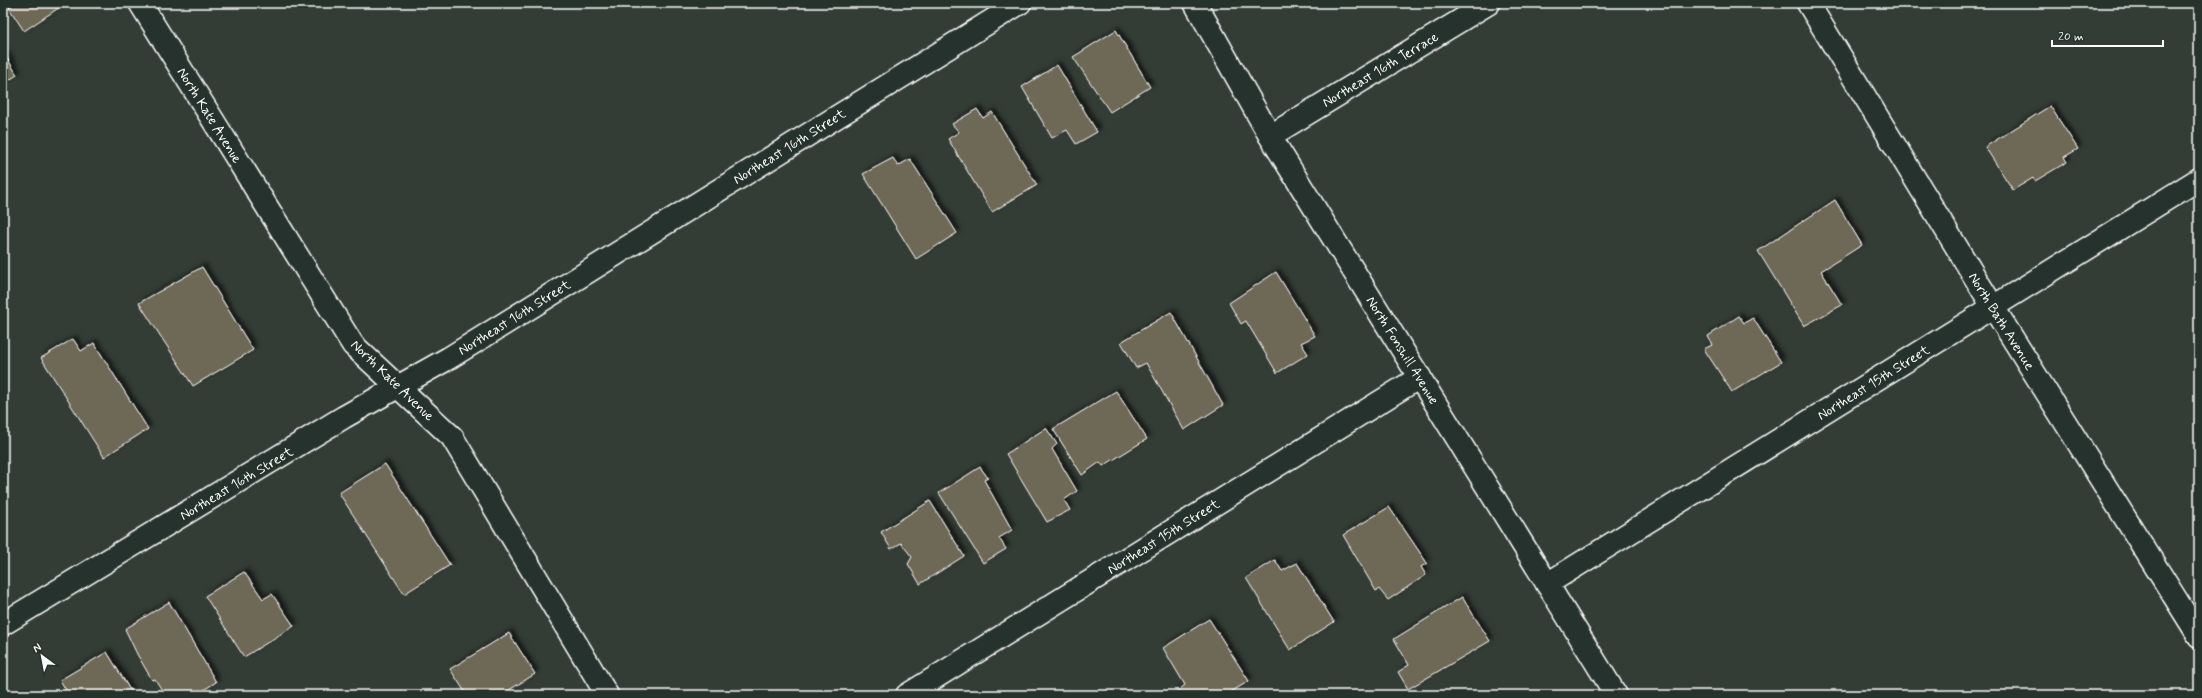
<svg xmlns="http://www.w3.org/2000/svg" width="2202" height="698" font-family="Mynerve,sans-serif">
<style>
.building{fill:#6e6756;stroke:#fff;filter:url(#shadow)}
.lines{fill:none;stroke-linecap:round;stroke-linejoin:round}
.minor-casing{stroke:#fff;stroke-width:25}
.tertiary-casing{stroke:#fff;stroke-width:25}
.minor{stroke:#26332d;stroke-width:22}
.tertiary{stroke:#26332d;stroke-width:22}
.labels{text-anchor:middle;stroke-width:3;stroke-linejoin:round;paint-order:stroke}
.street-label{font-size:14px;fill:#fff;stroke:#26332d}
</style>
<defs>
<filter id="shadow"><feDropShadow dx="3.5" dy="-3.5" stdDeviation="2" flood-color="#0009"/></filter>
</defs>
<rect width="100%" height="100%" fill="#343d35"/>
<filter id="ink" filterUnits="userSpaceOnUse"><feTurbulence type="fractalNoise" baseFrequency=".025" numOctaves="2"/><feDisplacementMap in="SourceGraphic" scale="8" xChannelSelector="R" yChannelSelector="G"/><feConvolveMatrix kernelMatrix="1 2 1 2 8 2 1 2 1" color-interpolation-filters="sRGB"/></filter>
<g filter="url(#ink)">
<!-- building -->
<g class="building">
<polygon points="16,3 66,3 24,31 9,8"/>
<polygon points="1116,30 1150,87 1110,112 1073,57"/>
<polygon points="3,51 17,75 3,84"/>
<polygon points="1057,65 1097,132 1076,144 1067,130 1052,138 1022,87"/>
<polygon points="2050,106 2078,149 2064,157 2067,162 2035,181 2033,178 2013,190 1985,147"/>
<polygon points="977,109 983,118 992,112 1037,185 992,212 948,139 959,132 952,124"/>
<polygon points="893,158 898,166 910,159 957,233 916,259 863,174"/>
<polygon points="1835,200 1862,245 1821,271 1842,305 1804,326 1758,251"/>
<polygon points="202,267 253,350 193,386 139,303"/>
<polygon points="1276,272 1315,336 1301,343 1308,354 1277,373 1246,321 1241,324 1229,303"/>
<polygon points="1171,312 1223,405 1184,430 1146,363 1136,368 1121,342"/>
<polygon points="1739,316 1744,323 1753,318 1781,362 1732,392 1704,349 1712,345 1708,336"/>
<polygon points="73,339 81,351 94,343 148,429 104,457 41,358"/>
<polygon points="1116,391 1147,439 1103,466 1100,462 1082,475 1053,429"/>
<polygon points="1046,428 1057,444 1052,449 1077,491 1064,500 1070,510 1047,522 1006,454"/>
<polygon points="385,464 450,565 404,594 339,493"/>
<polygon points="980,467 988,478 984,480 1012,530 999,538 1006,549 983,563 939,493"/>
<polygon points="930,501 964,556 920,584 908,564 912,557 901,543 891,549 881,532"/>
<polygon points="1389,507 1427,563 1421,567 1426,575 1388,600 1379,589 1376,591 1343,535"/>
<polygon points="1275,560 1282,571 1297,563 1334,622 1290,650 1246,578"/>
<polygon points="244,572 263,599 272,594 294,626 244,657 205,596"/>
<polygon points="1462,597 1490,641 1408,689 1398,672 1409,665 1394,639"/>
<polygon points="169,602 216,682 196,695 165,695 155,679 152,680 137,654 125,629"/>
<polygon points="1209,619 1249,681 1226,695 1176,695 1175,693 1185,685 1163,648"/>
<polygon points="509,633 535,674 501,695 467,695 450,669"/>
<polygon points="107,652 133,695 69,695 60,680"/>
</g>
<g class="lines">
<!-- minor casing -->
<g class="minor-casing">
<g id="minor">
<polyline points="140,3 353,345 452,437 607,695"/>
<polyline points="1195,3 1270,136 1616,695"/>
<polyline points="1808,3 1993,307 2199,636"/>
<polyline points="1270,136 1489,3"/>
<polyline points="1547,584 2199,179"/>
<polyline points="907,695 1420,377"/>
</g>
</g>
<!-- tertiary casing -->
<g class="tertiary-casing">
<polyline id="tertiary" points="3,624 344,417 449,358 1020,3"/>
</g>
<!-- minor -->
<use href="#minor" class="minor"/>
<!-- tertiary -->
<use href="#tertiary" class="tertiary"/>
</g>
</g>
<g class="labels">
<!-- street labels -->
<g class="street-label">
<text transform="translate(1380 69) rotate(-31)" y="5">Northeast 16th Terrace</text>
<text transform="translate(210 115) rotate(58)" y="5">North Kate Avenue</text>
<text transform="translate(789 146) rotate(-32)" y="5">Northeast 16th Street</text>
<text transform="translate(514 317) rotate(-32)" y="5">Northeast 16th Street</text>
<text transform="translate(2002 321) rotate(58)" y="5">North Bath Avenue</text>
<text transform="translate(1403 350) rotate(58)" y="5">North Fonshill Avenue</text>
<text transform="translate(393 380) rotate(44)" y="5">North Kate Avenue</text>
<text transform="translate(1873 382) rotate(-32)" y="5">Northeast 15th Street</text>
<text transform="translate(236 483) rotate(-31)" y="5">Northeast 16th Street</text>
<text transform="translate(1163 536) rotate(-32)" y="5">Northeast 15th Street</text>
</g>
</g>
<!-- margin -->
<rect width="2202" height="698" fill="none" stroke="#26332d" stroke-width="16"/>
<rect x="8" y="8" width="2186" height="682" fill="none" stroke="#fff" stroke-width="1.5" filter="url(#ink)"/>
<!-- north arrow -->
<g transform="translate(42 656) rotate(328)" stroke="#26332d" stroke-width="3" paint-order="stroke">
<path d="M0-3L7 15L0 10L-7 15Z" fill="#ffffff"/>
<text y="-6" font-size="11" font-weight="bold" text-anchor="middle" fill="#ffffff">N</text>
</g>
<!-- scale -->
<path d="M2052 40v6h111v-6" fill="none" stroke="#ffffff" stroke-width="2"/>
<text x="2058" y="40" font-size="12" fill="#ffffff" stroke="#26332d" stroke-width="3" paint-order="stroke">20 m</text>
</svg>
